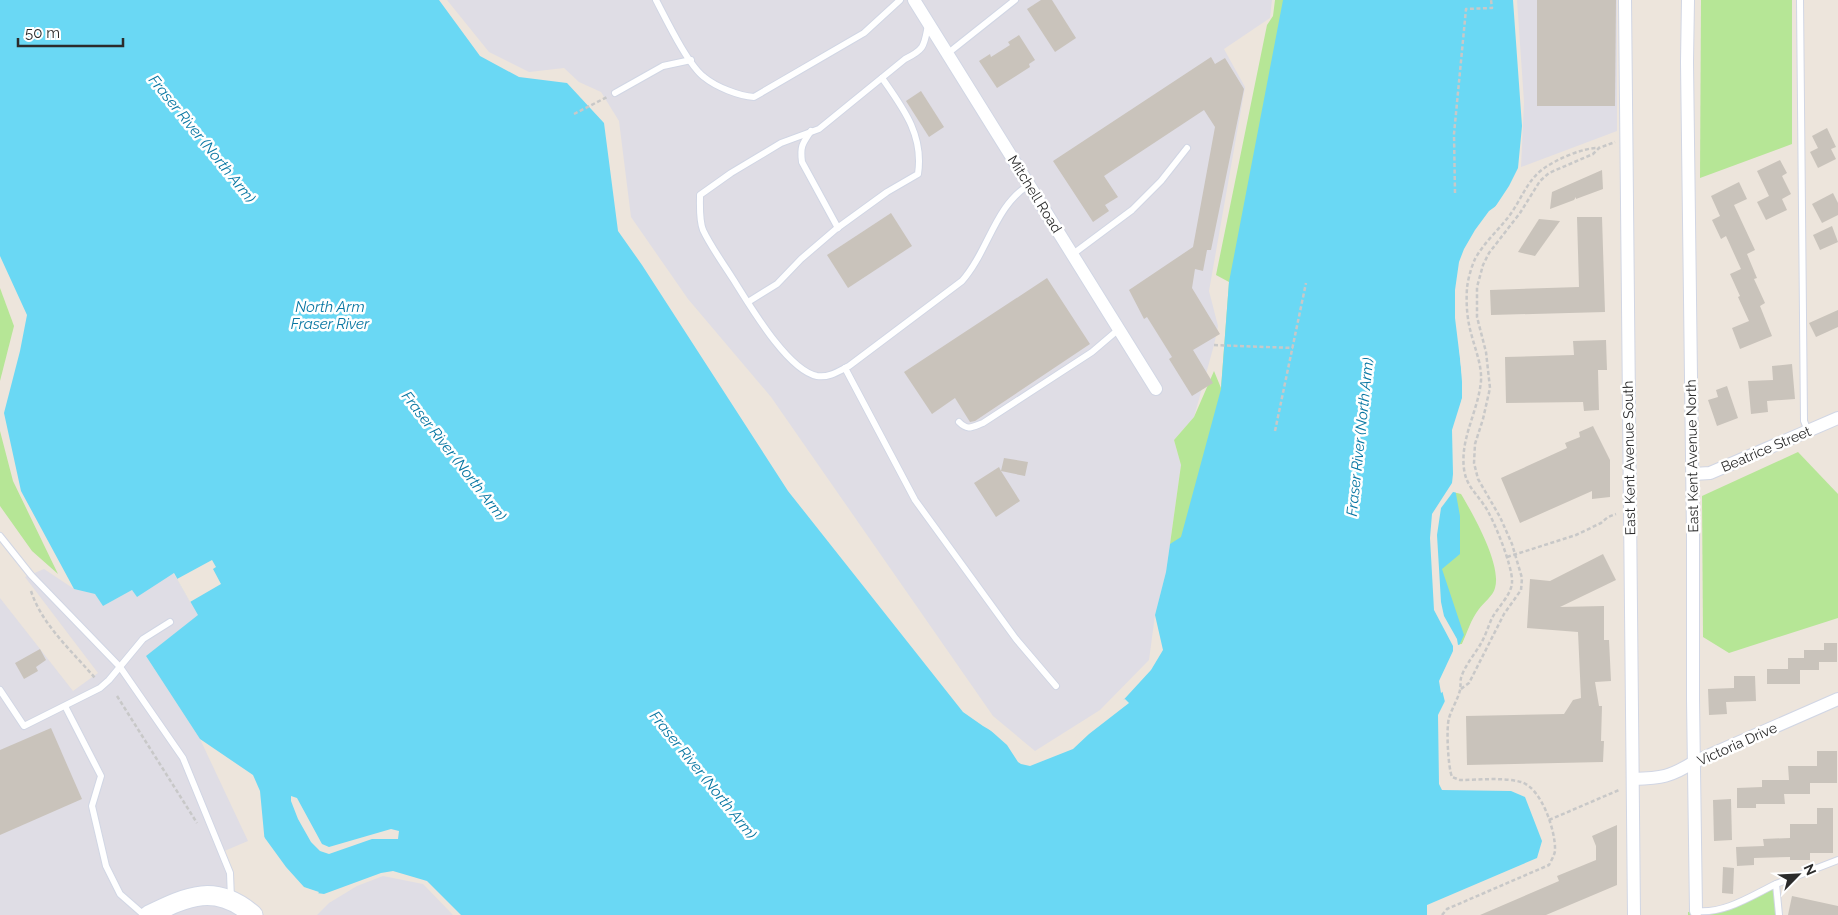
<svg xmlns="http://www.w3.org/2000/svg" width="1838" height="915" font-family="Raleway,sans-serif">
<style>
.industrial{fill:#dfdde5}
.green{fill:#b6e696}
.water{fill:#6ad8f4}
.pier{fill:#ede5dc}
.building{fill:#c9c3bb}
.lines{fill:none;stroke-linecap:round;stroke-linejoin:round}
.lane-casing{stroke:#d1d6e4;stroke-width:8}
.street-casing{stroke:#d1d6e4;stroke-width:14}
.secondary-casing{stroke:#d1d6e4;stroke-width:21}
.path{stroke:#c8c8c8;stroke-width:2.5;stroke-dasharray:4 2.5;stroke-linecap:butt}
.lane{stroke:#fff;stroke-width:6}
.street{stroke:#fff;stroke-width:12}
.secondary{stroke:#fff;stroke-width:19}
.labels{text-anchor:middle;stroke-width:5;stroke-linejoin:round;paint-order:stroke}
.street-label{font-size:14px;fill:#2b2b2b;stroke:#fff}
.water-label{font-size:15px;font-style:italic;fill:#0776a2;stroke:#fff}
</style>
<rect width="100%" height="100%" fill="#ede5dc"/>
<!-- industrial -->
<g class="industrial">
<polygon points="447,0 1272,0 1270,18 1224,49 1245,87 1209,291 1218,326 1214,345 1194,417 1174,440 1181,465 1166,572 1155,615 1149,660 1100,710 1035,751 993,716 771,397 688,299 631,217 619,121 601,92 579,82 564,68 529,72 489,52"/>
<polygon points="1517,0 1617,0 1617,131 1521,167 1524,102"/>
<polygon points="44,569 74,589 95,594 103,606 132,590 137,597 173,573 177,579 199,615 146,656 200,739 248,841 222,852 230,873 231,900 253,915 0,915 0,598 73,691 98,673 25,577"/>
<polygon points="383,876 423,884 453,915 317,915 329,903 357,886"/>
</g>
<!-- green -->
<g class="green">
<polygon points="1275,0 1317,0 1206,534 1170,544 1181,465 1174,440 1194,417 1214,371 1221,388 1229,282 1216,275 1267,25 1273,16"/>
<polygon points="1701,0 1792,0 1792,144 1700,178"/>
<polygon points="0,288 14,326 0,381"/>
<polygon points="0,431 13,481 58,574 32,551 0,506"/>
<polygon points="1798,452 1838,494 1838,618 1729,653 1703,637 1702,496"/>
<path d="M1453 492 1461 494C1473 514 1502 565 1495 588 1493 596 1484 602 1479 609 1471 619 1467 633 1462 644L1458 645 1439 562Z"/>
<polygon points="1776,884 1779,915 1688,915 1688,912 1706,912"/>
</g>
<!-- water -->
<polygon class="water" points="0,0 439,0 480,56 519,77 567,83 604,123 618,231 642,265 788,491 963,712 983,726 1010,742 1026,757 1037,759 1075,740 1117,707 1151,670 1163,650 1155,615 1166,572 1170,544 1181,537 1221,389 1229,282 1283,0 1513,0 1522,126 1518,168 1509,186 1462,257 1456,304 1463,395 1453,435 1454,483 1460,516 1460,554 1442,569 1464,635 1441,686 1447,710 1445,769 1461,785 1532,793 1552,843 1545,863 1439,908 1437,915 461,915 427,881 393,871 381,873 324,894 303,891 265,844 260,791 253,775 200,739 146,656 198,615 174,573 137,597 132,590 103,606 95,594 74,589 21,491 4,413 20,351 27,315 0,256"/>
<!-- pier -->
<g class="pier">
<polygon points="1506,195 1464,258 1458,304 1465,395 1456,435 1457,483 1459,493 1453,492 1441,508 1437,535 1441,602 1444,616 1457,639 1458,645 1462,644 1467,634 1467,635 1443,686 1445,690 1441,693 1439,681 1453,651 1453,646 1434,610 1430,538 1432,514 1452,483 1453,474 1452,430 1462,398 1462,375 1455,318 1455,290 1459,262 1464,249 1475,230 1489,211 1496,206"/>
<polygon points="212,560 216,567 213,569 221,584 190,602 177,579"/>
<polygon points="1447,697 1450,710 1447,768 1462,782 1514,781 1533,791 1554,843 1546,865 1441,910 1440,915 1427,915 1427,905 1537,858 1542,841 1525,797 1511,791 1442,790 1439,784 1438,715"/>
<polygon points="1125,699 1129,703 1089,734 1073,749 1030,766 1021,764 1018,762 1007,745 980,721 1012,739 1027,755 1037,756 1074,738 1110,711 1120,701"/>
<polygon points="291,796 297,798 322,844 329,847 391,829 399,831 398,839 372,839 329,854 320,851 311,842 298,819 291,801"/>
<polygon points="262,834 286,867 304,887 319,892 316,896 302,893 263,846"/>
</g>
<!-- building -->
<g class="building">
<polygon points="1041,0 1052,0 1076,38 1055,52 1027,9"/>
<polygon points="1537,0 1616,0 1615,106 1537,106"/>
<polygon points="1019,35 1035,60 1029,64 1030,67 997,88 979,61 990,54 991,57 1010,45 1008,42"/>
<polygon points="1211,57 1215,64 1225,58 1244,89 1211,250 1207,250 1203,271 1195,269 1192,288 1220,334 1193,350 1213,383 1192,396 1169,359 1172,357 1147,317 1144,319 1129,290 1193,247 1215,127 1204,110 1104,176 1118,197 1105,205 1109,211 1093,222 1053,161"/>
<polygon points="921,91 944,127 929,137 906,101"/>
<polygon points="1827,128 1836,147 1831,149 1836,159 1818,168 1810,152 1818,148 1812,136"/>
<polygon points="1780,160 1787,173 1782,176 1791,194 1782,199 1787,210 1766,220 1757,202 1769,196 1757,171"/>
<polygon points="1602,170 1603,189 1576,199 1576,197 1574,200 1550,209 1552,192"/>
<polygon points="1739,182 1747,199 1734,205 1755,250 1747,254 1757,278 1754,279 1765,303 1760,306 1772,336 1740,349 1732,328 1749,321 1738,297 1740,296 1730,274 1741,269 1726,236 1721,239 1712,220 1720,216 1711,196"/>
<polygon points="1833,193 1838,203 1838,215 1822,223 1812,204"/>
<polygon points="891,213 912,246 848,288 827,255"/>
<polygon points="1577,217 1602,217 1605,312 1491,315 1490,290 1579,287"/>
<polygon points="1539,219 1560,221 1535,256 1518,252"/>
<polygon points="1832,226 1838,242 1820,250 1813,235"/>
<polygon points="1047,278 1090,344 975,421 970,422 955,398 932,414 904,372"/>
<polygon points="1838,310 1838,327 1816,337 1809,323"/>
<polygon points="1606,340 1607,370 1598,370 1599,410 1584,411 1583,402 1506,403 1505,357 1574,355 1573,341"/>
<polygon points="1792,364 1795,399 1767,401 1768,412 1751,414 1748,381 1773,380 1772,366"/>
<polygon points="1727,386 1738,418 1717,426 1708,400 1718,397 1716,390"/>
<polygon points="1593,426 1610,460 1610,497 1592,499 1592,491 1520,523 1501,478 1567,448 1565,443 1580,437 1579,432"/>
<polygon points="1004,458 1028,462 1025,476 1001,471 1020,501 996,517 974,483 999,467 1001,471"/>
<polygon points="1603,554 1616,580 1560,607 1604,606 1604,640 1609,640 1611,681 1595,682 1599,706 1602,706 1601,741 1604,741 1603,762 1467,765 1466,716 1564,714 1573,700 1581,698 1578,632 1527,628 1530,579 1550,581"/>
<polygon points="1824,643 1837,643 1837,662 1819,662 1819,670 1800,670 1800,684 1767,684 1767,669 1788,669 1788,658 1804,658 1804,650 1824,650"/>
<polygon points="40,649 46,660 36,667 38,671 24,679 15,663"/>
<polygon points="1734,676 1755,676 1756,701 1726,702 1727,714 1709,715 1708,689 1734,688"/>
<polygon points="51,728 82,799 0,835 0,750"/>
<polygon points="1817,751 1837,751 1837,783 1810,783 1810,794 1784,794 1785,804 1756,804 1756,808 1737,808 1737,788 1762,787 1762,780 1789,780 1788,766 1817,766"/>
<polygon points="1731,799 1732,840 1714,841 1713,800"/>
<polygon points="1817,808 1833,808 1833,853 1810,853 1810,860 1790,860 1790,857 1754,858 1754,865 1737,866 1736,847 1764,846 1763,839 1790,838 1790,824 1817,824"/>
<polygon points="1617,825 1617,885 1546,915 1480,915 1559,881 1557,876 1596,860 1596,846 1592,836"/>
<polygon points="1723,867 1734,868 1733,894 1722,893"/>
<polygon points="1792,896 1838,906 1838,915 1788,915"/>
</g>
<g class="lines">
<!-- lane casing -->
<g class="lane-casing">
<g id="lane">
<path d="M656 0C666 19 688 65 704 77 716 87 739 96 754 97L864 33 900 0"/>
<polyline points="1800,0 1804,421 1808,431"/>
<path d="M928 25C924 46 925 49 905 59L819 129 781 143 731 173 700 195C700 206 699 220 703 230 711 247 723 263 733 279 749 304 787 370 817 376 829 378 839 371 849 366L962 281C988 252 995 205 1029 185"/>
<polyline points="947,54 1015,0"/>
<polyline points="615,93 663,66 691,60"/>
<path d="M811 131C802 144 800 147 802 162L838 228"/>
<polyline points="1073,254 1132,210 1161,181 1187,148"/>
<path d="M748 302 777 284 801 259 836 229 887 192 918 174C924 135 903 108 882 78"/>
<polyline points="845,368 915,500 1016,639 1056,686"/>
<path d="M959 422C968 431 972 427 983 423L1092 352 1119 329"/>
<polyline points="0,536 31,575 120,667 183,758 230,873 231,899"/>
<polyline points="0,690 24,726 100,688 109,680 143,639 170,622"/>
<polyline points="65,706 101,776 92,806 106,866 120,894 144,915"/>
<polyline points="1776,884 1838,860"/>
<path d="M1696 911C1725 914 1751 896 1776 884L1779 915"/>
</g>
</g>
<!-- street casing -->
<g class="street-casing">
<g id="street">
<polyline points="914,0 1156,389"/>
<polyline points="1625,0 1634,915"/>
<polyline points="1688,0 1687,62 1693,535 1693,699 1696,911"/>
<polyline points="1693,474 1710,473 1838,418"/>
<path d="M1633 779C1662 778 1670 777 1694 762L1838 699"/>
</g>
</g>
<!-- secondary casing -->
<g class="secondary-casing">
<path id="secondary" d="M149 915C188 896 216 883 253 915"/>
</g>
<!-- path -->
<g class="path">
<polyline points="574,114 607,97"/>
<polyline points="1455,193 1454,134 1466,9 1492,8 1491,0"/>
<polyline points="1214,345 1293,348"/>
<polyline points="1275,431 1306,283"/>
<polyline points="1507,557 1576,535 1601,523 1608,517 1616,514"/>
<path d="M31 591C42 625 72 651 95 678"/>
<polyline points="1461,689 1469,683 1504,614 1521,590 1522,578 1512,544 1500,517 1478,479 1474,463 1475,444 1483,419 1490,388 1486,352 1477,317 1477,287 1483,265 1489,253 1520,213 1540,181 1549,173 1593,154 1599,148 1615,142"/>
<polyline points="117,696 197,823"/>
<polyline points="1549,820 1619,790"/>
<path d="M1442 915 1447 909 1549 865C1551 861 1554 856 1555 851 1556 832 1542 788 1521 782 1503 777 1479 780 1460 780L1452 777C1448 767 1446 728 1449 718 1452 708 1458 699 1460 690 1461 686 1460 682 1461 678 1464 667 1474 655 1480 645 1485 637 1488 627 1492 618 1498 607 1512 594 1512 582 1513 567 1493 517 1484 505 1475 492 1466 485 1464 469 1460 438 1478 412 1481 381 1482 365 1475 349 1471 333 1467 319 1466 303 1467 288 1468 279 1471 268 1475 259 1484 242 1501 228 1512 212 1522 197 1528 180 1543 169 1555 160 1584 147 1599 148"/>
</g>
<!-- lane -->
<use href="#lane" class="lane"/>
<!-- street -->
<use href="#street" class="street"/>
<!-- secondary -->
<use href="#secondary" class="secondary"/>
</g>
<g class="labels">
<!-- street labels -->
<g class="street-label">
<text transform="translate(1035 194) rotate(58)" y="5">Mitchell Road</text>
<text transform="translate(1766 449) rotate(-23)" y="5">Beatrice Street</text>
<text transform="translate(1692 456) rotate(-91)" y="5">East Kent Avenue North</text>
<text transform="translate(1629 458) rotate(-91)" y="5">East Kent Avenue South</text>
<text transform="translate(1737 744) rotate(-24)" y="5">Victoria Drive</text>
</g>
<!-- water labels -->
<g class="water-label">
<text transform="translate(202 139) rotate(51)" y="5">Fraser River (North Arm)</text>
<text x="330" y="312">North Arm<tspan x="330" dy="17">Fraser River</tspan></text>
<text transform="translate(1360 437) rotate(-84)" y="5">Fraser River (North Arm)</text>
<text transform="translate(454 456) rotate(52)" y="5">Fraser River (North Arm)</text>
<text transform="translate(703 775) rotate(51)" y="5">Fraser River (North Arm)</text>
</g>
</g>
<!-- north arrow -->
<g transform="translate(1798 875) rotate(66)" stroke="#ffffff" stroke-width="4" paint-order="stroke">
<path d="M0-4L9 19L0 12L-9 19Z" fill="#2b2b2b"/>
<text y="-8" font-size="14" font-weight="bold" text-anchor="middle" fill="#2b2b2b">N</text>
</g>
<!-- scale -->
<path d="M18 38v8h105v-8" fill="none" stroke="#2b2b2b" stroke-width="2.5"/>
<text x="25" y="38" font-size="15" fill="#2b2b2b" stroke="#ffffff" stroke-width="4" paint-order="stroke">50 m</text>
</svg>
